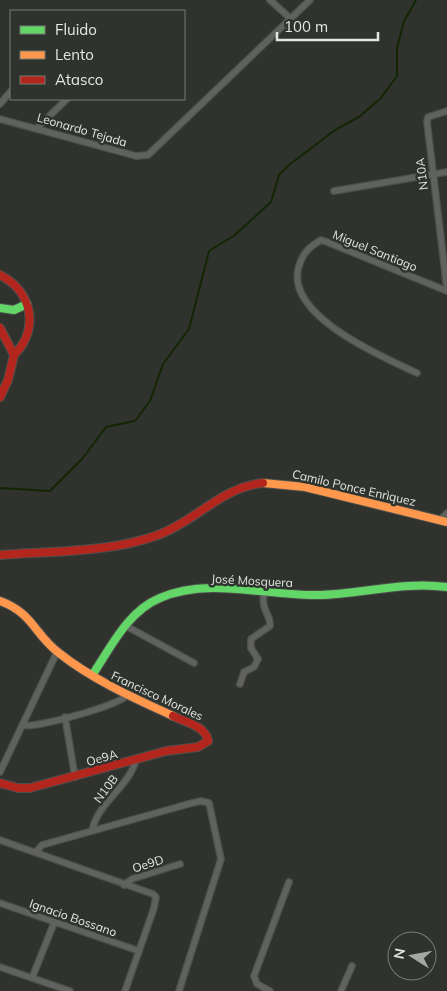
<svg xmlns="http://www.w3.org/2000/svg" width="447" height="991" font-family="Mulish,sans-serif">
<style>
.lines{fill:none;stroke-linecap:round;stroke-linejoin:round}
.stream{stroke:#122604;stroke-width:2}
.street-casing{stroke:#4d4f4b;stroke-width:8}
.fast-casing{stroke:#4d4f4b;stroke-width:10}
.slow-casing{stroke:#4d4f4b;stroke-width:10}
.jam-casing{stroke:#4d4f4b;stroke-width:10}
.street{stroke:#60625f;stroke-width:5.5}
.fast{stroke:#63d668;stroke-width:8}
.slow{stroke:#ff974d;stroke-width:8}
.jam{stroke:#b3261e;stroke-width:8}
.labels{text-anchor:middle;stroke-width:5;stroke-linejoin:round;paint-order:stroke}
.street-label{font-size:12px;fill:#e3e6e2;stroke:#2f332d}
</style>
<rect width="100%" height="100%" fill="#30322e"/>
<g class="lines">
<!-- stream -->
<polyline class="stream" points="0,488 50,491 82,459 106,427 135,421 150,401 163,364 189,329 209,251 235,235 271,202 279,175 289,165 335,130 359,117 381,98 397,76 397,48 404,21 416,0"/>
<!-- street casing -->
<g class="street-casing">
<g id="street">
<polyline points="270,0 290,18"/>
<polyline points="0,104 11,91"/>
<polyline points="447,111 428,117 427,122 447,289"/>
<polyline points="0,119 136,156 148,155 310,0"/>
<polyline points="38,127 67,99"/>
<polyline points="334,191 447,172"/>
<path d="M417 373C383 357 283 315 299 266 303 253 309 247 321 240L327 242 447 291"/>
<polyline points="440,520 447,513"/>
<polyline points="126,626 194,663"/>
<path d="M240 684 244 672 254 667 258 659 251 648V639L270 626C271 614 261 612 264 593"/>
<polyline points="65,717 75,777"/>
<path d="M22 725C34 729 121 705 127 695"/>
<polyline points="0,772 57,652"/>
<path d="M92 831C97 803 129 787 136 760"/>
<polyline points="0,840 153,894 156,897 154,908 125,991"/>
<polyline points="36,852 42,845 192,803 201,801 209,803 221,859 179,991"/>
<polyline points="124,885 132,879 180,864"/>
<polyline points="0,903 139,951"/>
<polyline points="0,967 70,991"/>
<polyline points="32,978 54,923"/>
<polyline points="270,991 257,984 254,976 289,882"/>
<polyline points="341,991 352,966"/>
</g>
</g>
<!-- fast casing -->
<g class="fast-casing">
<g id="fast">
<polyline points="0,308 14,310 27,304"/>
<path d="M93 674C111 647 128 611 160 598 209 577 267 596 318 595 362 594 404 581 447 587"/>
</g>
</g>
<!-- slow casing -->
<g class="slow-casing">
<g id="slow">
<polyline points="263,483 305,487 447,522"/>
<path d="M0 601C33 613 34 634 59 653 93 680 134 698 173 716"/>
</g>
</g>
<!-- jam casing -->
<g class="jam-casing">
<g id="jam">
<path d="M0 275C32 291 40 329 14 355"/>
<polyline points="0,328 14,355 8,380 0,397"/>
<path d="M0 555C52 551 109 553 158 535 196 521 222 487 263 483"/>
<path d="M0 783 18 788H30L166 751 198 747 208 741C206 726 185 722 173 716"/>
</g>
</g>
<!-- street -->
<use href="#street" class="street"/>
<!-- fast -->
<use href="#fast" class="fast"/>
<!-- slow -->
<use href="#slow" class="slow"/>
<!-- jam -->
<use href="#jam" class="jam"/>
</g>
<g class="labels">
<!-- street labels -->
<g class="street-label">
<text transform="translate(82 130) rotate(16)" y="4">Leonardo Tejada</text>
<text transform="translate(422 174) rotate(-97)" y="4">N10A</text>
<text transform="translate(375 251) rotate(22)" y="4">Miguel Santiago</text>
<text transform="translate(354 488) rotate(13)" y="4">Camilo Ponce Enrìquez</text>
<text transform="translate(252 581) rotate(3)" y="4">José Mosquera</text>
<text transform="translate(157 696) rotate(25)" y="4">Francisco Morales</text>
<text transform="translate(102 758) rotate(-16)" y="4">Oe9A</text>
<text transform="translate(106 789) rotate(-53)" y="4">N10B</text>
<text transform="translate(148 864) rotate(-18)" y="4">Oe9D</text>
<text transform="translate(73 918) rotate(19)" y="4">Ignacio Bossano</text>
</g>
</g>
<!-- legend -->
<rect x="10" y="10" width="175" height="90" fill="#2f332d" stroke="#777b75"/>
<rect x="20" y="26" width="25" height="8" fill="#63d668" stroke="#777b75"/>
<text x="55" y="35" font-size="15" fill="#e3e6e2">Fluido</text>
<rect x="20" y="51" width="25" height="8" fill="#ff974d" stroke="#777b75"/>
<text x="55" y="60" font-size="15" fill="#e3e6e2">Lento</text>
<rect x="20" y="76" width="25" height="8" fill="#b3261e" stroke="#777b75"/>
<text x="55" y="85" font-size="15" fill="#e3e6e2">Atasco</text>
<!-- north arrow -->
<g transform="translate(412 956) rotate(281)"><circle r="24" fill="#2f332d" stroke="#777b75"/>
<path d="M0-4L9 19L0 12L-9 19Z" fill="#a4a7a3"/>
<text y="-8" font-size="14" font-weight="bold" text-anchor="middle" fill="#e3e6e2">N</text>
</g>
<!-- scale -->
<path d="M277 32v8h101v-8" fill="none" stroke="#e3e6e2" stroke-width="2.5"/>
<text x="284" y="32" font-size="15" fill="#e3e6e2" stroke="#2f332d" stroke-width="4" paint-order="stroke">100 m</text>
</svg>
